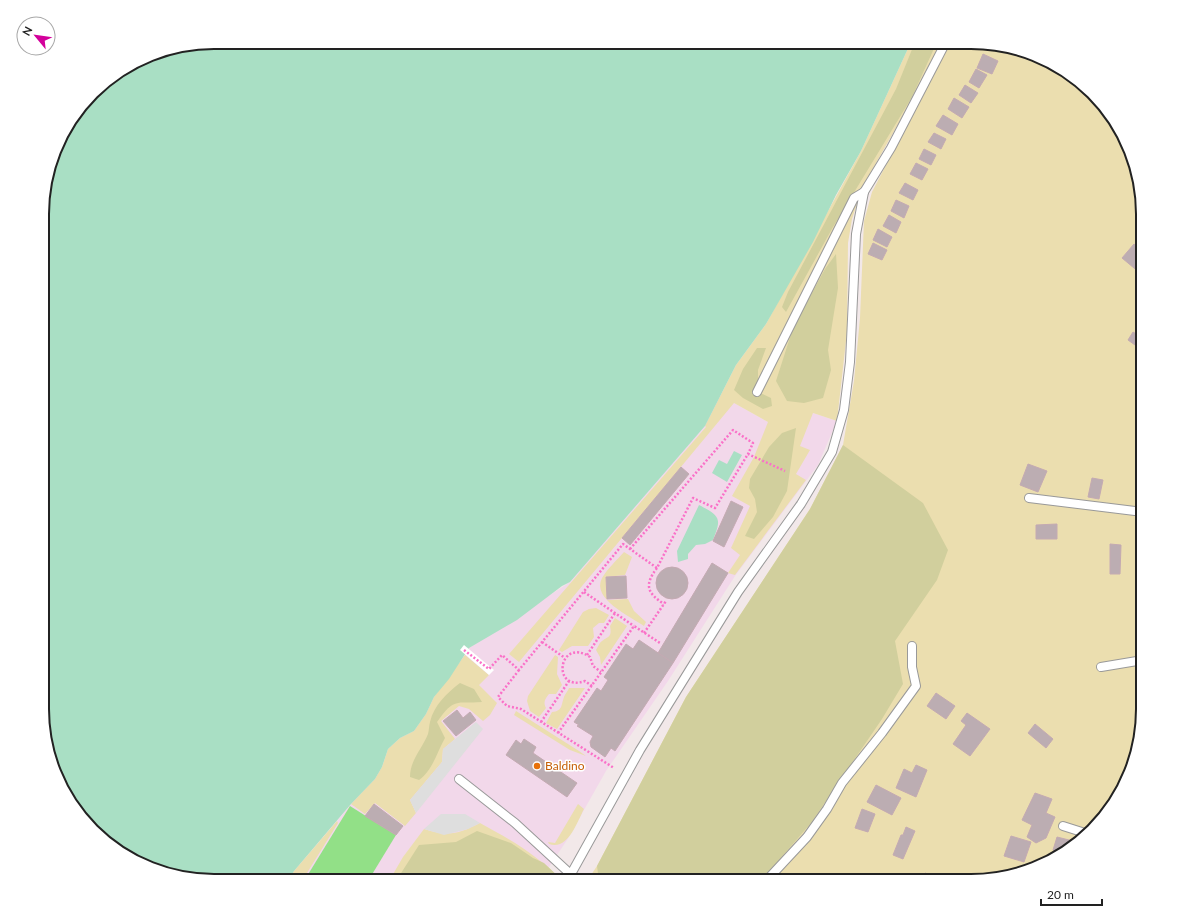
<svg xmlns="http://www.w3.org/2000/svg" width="1185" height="923" font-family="Lato,sans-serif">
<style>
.commercial{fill:#f2d8ea}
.grass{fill:#ebdeaf}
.forest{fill:#d1cf9d}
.pitch{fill:#92e087}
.parking{fill:#dedede}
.water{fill:#a9dfc4}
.pier{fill:#fff}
.building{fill:#bcadb2;stroke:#c4aab2}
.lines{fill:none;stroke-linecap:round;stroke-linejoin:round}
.lane-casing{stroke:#999;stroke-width:10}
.path{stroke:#fa71c8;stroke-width:2.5;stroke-dasharray:2 2;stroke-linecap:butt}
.lane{stroke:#fff;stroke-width:8}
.food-dot{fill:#e8710a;stroke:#fff;stroke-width:1.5}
.labels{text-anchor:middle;stroke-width:3;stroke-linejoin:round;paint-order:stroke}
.food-label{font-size:12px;fill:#c56008;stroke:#fff;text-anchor:start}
.rim{fill:none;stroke:#222;stroke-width:2}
</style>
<rect width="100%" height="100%" fill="#f2e8e9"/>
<!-- commercial -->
<polygon class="commercial" points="720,395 768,422 813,413 837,421 818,465 735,576 668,681 606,771 567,840 549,867 529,872 518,881 288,881 351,804 375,779 400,738 414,731 426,714 434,697 449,679 469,648 570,582 705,426"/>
<!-- grass -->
<g class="grass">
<polygon points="911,42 941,42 918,89 863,186 852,219 848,243 847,332 837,421 813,413 800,446 810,450 796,474 806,480 735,575 728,573 740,555 731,548 750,506 732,496 754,457 768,422 734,403 519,662 509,654 706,427 705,426 736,365 766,324 861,151"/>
<polygon points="950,42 982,42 1037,55 1085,85 1125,138 1143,214 1143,720 1130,775 1100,823 1037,868 971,881 587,881 597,866 686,697 810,509 843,445 854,381 860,318 864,221 872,192"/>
<path d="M624 552 632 557 625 575 606 577 607 600 628 599 634 611 646 622 644 626C630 616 591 599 602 578 607 569 617 560 624 552Z"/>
<polygon points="596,608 609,615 604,623 599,623 593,628 594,637 588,646 572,646 562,652 559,650 583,612 589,609"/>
<path d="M615 618 627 626 601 665 600 657 596 650C598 647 599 643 602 641 609 636 612 637 610 626Z"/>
<polygon points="465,655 489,675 479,685 497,703 490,715 483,721 469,709 459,706 441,721 455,739 443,749 442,762 410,800 416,813 405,826 375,803 365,814 351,804 375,779 382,767 388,749 400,738 414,731 426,714 434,697"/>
<path d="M555 655 558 657 557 674 562 685 556 694H549C545 699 543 702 546 708L539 717 530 711 527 701 528 696Z"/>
<path d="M569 688H585L557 729 546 723 552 712C563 711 561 705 564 697 565 694 568 691 569 688Z"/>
<polygon points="516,711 579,751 586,756 570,750 514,715"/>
<path d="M578 804 584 809C577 822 568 851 549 844L548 842 555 843Z"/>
<polygon points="337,821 338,823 302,881 288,881 294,871"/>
<path d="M480 823C513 841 535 854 563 881H389L403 857 424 829C448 836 457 835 480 823Z"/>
</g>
<!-- forest -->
<g class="forest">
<polygon points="915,42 937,42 912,97 833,227 786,312 782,307 788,292 896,89"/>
<polygon points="836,254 838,288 828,350 831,370 823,398 804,403 787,401 776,381 793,328 825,269"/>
<polygon points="757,348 766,348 758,370 758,392 771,398 772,406 763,409 743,398 734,390 743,369"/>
<polygon points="796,428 787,491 773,517 754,539 745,536 757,512 755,499 749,488 750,479 769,447 782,433"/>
<polygon points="843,445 923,503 948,550 937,580 895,641 903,684 882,719 811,823 761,881 599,881 597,866 686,697 810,509"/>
<path d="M460 683 474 689 482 702C455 704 455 697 437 722L445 738C437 752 433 770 419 780L410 777C410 760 422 749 428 734 429 730 429 726 430 722 434 705 447 693 460 683Z"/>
<polygon points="477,831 511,843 533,858 544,863 563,881 396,881 419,845 456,842"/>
</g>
<!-- pitch -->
<polygon class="pitch" points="350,806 396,835 368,881 304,881"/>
<!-- parking -->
<g class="parking">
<polygon points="476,722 483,729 416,813 410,800 442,762 443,749"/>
<polygon points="441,814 465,814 480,823 468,829 444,835 424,829"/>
</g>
<!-- water -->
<g class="water">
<polygon points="214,42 911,42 861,151 836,195 813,242 766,324 736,365 705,426 570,582 562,586 517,620 469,648 449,679 434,697 426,714 414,731 400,738 388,749 382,767 375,779 351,804 294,871 288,881 203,881 148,868 100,838 60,785 42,720 44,191 65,128 101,85 159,51"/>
<polygon points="734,451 742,455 727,482 712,473 719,460 727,464"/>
<path d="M699 505C720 516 722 518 713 540L705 544 696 545 688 554V559L678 562 677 551Z"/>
</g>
<!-- pier -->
<polygon class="pier" points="464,645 494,670 489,675 460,650"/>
<!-- building -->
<g class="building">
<polygon points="983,54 998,61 992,74 977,68"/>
<polygon points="976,69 987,75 979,88 969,82"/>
<polygon points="965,85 978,93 971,103 959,95"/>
<polygon points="954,98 969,107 962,118 948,109"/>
<polygon points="943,115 958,124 952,135 936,126"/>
<polygon points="934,133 946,139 941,149 928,142"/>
<polygon points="924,149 936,155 931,165 919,159"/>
<polygon points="916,163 928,169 922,180 910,174"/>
<polygon points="905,183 918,190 913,200 899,193"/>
<polygon points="896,200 909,206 904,218 891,211"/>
<polygon points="889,215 901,222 896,233 883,226"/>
<polygon points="878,229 892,237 887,247 873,240"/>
<polygon points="873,243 887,250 882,260 868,254"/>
<polygon points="1134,244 1143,252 1143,270 1140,273 1122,258"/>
<polygon points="1133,332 1141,337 1135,345 1128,340"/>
<polygon points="1028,464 1047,471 1038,492 1020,485"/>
<polygon points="681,467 689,474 630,545 622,538"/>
<polygon points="1092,478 1103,480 1099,499 1088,497"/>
<polygon points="731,501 743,507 724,547 713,541"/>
<polygon points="1057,524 1057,539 1036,539 1036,525"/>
<polygon points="1110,544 1121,545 1120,574 1110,574"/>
<polygon points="712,563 728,573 673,663 658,653"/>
<circle cx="672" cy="583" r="16"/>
<polygon points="626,576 627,598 607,599 606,577"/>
<polygon points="639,640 673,663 615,751 611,748 605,757 591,747 590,742 593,736 577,726 579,725 574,722 597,688 601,691 608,680 604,677 626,644 633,649"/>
<polygon points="936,693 955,706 946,719 927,706"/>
<polygon points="457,710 463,718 470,712 476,720 456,736 443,721"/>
<polygon points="967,713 990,729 970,756 953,744 966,725 961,721"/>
<polygon points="1035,724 1053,739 1046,748 1028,733"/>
<polygon points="524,739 536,747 533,753 577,783 567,797 506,755 516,740 521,744"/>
<polygon points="916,765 927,770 916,797 896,788 904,769 912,773"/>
<polygon points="876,785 901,798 892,815 867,802"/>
<polygon points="1035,793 1052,799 1046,813 1055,817 1046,838 1036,843 1027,837 1032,825 1022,820"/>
<polygon points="374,804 403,826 396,835 365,816"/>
<polygon points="862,809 875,814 868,832 855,828"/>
<polygon points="906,827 915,831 903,859 893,855 901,835 903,835"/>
<polygon points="1011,836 1031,842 1024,862 1004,856"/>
<polygon points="1057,837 1073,841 1072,843 1059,852 1053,850"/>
<polygon points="925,873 933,876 931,881 921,881"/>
</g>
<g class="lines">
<!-- lane casing -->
<g class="lane-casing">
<g id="lane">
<polyline points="757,392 854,198 864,192 891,148 946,42"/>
<polyline points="1029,498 1143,512"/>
<polyline points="1101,667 1143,660"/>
<polyline points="459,779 515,823 578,881"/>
<polyline points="1063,826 1085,833"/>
<polyline points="571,874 640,750 738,592 801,504 832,452 844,410 850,362 856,234 864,192"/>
<polyline points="766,881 807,837 827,809 842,783 882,733 916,686 912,667 912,646"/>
</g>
</g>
<!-- path -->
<g class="path">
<polyline points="630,549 733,430 753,443 748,454"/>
<path d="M657 568C644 585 647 593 664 604"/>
<polyline points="584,592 634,626"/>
<polyline points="644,633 666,601"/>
<polyline points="542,642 565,658"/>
<polyline points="464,650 489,669 502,655 519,670 623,544 657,568 693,498 715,508 748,454 785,471"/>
<polyline points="587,655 615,613"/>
<polyline points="519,670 498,697 507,706 521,709 614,768"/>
<path d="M592 686 585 681C551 693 558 636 590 657L593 666 601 672"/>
<polyline points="541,722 569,681"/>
<polyline points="558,733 634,626 660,643"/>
</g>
<!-- lane -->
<use href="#lane" class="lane"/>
</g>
<!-- markers -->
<circle class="food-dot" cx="537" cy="766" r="4"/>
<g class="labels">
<!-- food labels -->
<g class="food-label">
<text x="545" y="770">Baldino</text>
</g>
</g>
<!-- crop -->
<path d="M0 0H1185V923H0ZM214 49H971A165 165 0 0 1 1136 214V709A165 165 0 0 1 971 874H214A165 165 0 0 1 49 709V214A165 165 0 0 1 214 49Z" fill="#fff" fill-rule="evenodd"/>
<path class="rim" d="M214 49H971A165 165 0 0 1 1136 214V709A165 165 0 0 1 971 874H214A165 165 0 0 1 49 709V214A165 165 0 0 1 214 49Z"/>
<!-- north arrow -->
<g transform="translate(36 36) rotate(299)"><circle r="19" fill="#ffffff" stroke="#a7a7a7"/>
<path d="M0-3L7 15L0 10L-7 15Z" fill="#d3009b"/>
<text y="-6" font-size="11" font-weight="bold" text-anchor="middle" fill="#222222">N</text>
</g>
<!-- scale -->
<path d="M1041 899v6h61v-6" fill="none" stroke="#222222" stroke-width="2"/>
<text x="1047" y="899" font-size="12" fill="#222222" stroke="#ffffff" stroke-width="3" paint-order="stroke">20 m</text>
</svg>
